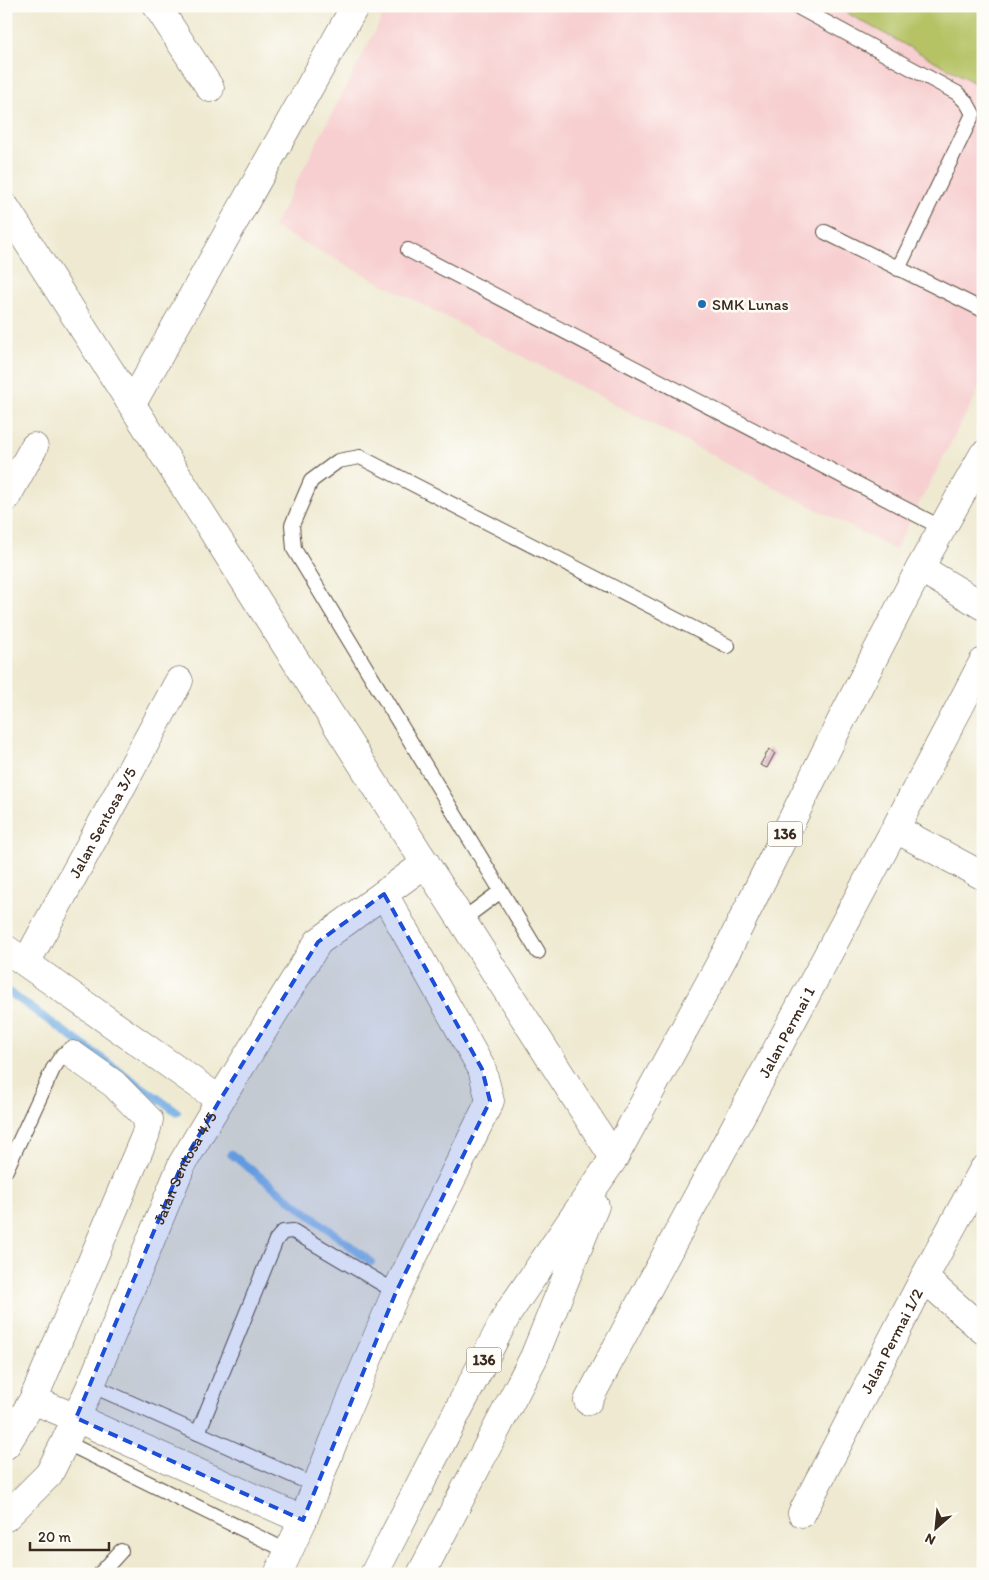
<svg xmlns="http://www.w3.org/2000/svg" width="989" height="1580" font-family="Itim,sans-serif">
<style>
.built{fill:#f7cfd0}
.green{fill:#b5c365;stroke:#787642}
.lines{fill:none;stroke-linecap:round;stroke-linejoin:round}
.stream{stroke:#72ade3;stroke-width:8}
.building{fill:#d7a7c4}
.lane-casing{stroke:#564739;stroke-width:16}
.street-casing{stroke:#564739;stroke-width:29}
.primary-casing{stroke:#564739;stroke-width:29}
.lane{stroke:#fff;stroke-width:14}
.street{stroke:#fff;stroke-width:28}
.primary{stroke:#fff;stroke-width:28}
.marked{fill:#1d4ed8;fill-opacity:0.2;stroke:#1d4ed8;stroke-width:4;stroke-dasharray:10 6;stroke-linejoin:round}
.poi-dot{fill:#1f6fb2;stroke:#fdfcf7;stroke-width:2}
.labels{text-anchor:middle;stroke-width:5;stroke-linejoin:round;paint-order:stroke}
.shield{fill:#fdfcf7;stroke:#75695f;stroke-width:1}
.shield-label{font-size:15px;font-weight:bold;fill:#3b2a1e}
.poi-label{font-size:16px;fill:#3b2a1e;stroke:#fdfcf7;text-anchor:start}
.street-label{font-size:16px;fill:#3b2a1e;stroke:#fdfcf7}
</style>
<rect width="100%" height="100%" fill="#fdfcf7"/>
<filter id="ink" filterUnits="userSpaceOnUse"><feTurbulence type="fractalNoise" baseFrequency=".02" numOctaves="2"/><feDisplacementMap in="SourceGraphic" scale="10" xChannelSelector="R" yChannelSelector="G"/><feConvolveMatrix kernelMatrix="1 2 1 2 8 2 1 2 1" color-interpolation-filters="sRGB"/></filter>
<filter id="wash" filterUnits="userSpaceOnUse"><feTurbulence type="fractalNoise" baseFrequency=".0096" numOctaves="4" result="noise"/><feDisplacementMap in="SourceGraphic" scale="20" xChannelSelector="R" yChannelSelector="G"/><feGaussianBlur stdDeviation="1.12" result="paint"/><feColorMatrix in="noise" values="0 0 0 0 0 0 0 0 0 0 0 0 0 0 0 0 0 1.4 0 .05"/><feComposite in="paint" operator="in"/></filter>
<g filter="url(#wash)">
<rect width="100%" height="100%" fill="#eee9d0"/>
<!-- built -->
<polygon class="built" points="388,6 983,6 983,381 895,550 273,227"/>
<!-- green -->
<polygon class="green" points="834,6 983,6 983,86 982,87"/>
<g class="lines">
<!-- stream -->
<g class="stream">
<polyline points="6,990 177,1112"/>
<polyline points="231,1154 371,1262"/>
</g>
</g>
<g id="blocks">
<!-- building -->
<polygon class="building" points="769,749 775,753 767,768 760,765"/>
</g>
</g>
<g filter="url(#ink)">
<use href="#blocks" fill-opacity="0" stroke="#564739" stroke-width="1"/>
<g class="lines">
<!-- lane casing -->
<g class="lane-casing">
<g id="lane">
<polyline points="796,6 957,93 967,103 973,114 898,269"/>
<polyline points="825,232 983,310"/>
<polyline points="408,250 942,528"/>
<polyline points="462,920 501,891"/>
<polyline points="538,952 294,549 292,525 311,481 338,461 360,457 728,646"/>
<polyline points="6,1170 53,1069 63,1054 73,1055"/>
<polyline points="91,1385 316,1486"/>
<polyline points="198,1433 276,1240 283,1232 293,1231 396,1292"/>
<polyline points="65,1442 289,1552"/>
<polyline points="100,1574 121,1551"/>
</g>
</g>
<!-- street casing -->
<g class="street-casing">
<g id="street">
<polyline points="157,6 210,88"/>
<polyline points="6,208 614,1158"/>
<polyline points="132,404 355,6"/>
<polyline points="6,498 34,447"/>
<polyline points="920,568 983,606"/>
<polyline points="896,829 983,876"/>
<polyline points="6,949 220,1100"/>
<path id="s1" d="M26 963 179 681"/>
<polyline points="924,1278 983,1330"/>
<polyline points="33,1400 76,1418 303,1520"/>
<path id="s2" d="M588 1401C719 1154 854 910 983 662"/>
<polyline points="6,1445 33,1400 145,1136 149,1120 114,1084 73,1055"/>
<path id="s3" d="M802 1513 924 1278 983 1170"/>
<path id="s4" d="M6 1517 49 1474 65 1442 91 1385 182 1164 220 1100 318 942 426 863"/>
<polyline points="278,1574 303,1520 335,1438 396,1292 490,1101 482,1069 384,894"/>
</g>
</g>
<!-- primary casing -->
<g class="primary-casing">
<g id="primary">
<polyline points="374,1574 508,1313 614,1158 729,947 841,721 920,568 983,455"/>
<polyline points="421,1574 534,1357 595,1206"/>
</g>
</g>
<!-- lane -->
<use href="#lane" class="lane"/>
<!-- street -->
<use href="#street" class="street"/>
<!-- primary -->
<use href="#primary" class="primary"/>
</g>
</g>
<!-- marked area -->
<path class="marked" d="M384 894 482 1069 490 1101 396 1292 303 1520 76 1418 182 1164 220 1100 318 942Z"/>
<!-- markers -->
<circle class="poi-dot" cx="702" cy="304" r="5"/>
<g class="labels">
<!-- shield labels -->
<g class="shield">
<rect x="767.5" y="821.5" width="35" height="25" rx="4"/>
<rect x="466.5" y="1347.5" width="35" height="25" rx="4"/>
</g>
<g class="shield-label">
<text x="785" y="839">136</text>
<text x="484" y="1365">136</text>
</g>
<!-- poi labels -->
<g class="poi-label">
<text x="712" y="310">SMK Lunas</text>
</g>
<!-- street labels -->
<g class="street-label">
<text dy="6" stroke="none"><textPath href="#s1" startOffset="160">Jalan Sentosa 3/5</textPath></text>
<text dy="6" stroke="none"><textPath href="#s2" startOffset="419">Jalan Permai 1</textPath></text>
<text dy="6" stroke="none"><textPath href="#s4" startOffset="396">Jalan Sentosa 4/5</textPath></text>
<text dy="6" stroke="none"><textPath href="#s3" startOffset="194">Jalan Permai 1/2</textPath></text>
</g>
</g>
<!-- margin -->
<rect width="989" height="1580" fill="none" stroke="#fdfcf7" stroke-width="25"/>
<!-- north arrow -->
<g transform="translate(936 1528) rotate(207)" stroke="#fdfcf7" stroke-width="4" paint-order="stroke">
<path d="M0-4L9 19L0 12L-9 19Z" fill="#3b2a1e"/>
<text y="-8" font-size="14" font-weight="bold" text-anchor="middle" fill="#3b2a1e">N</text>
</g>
<!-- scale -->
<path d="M30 1542v8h79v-8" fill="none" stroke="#3b2a1e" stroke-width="2.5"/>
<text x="38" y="1542" font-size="15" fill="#3b2a1e" stroke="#fdfcf7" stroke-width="4" paint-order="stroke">20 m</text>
</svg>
